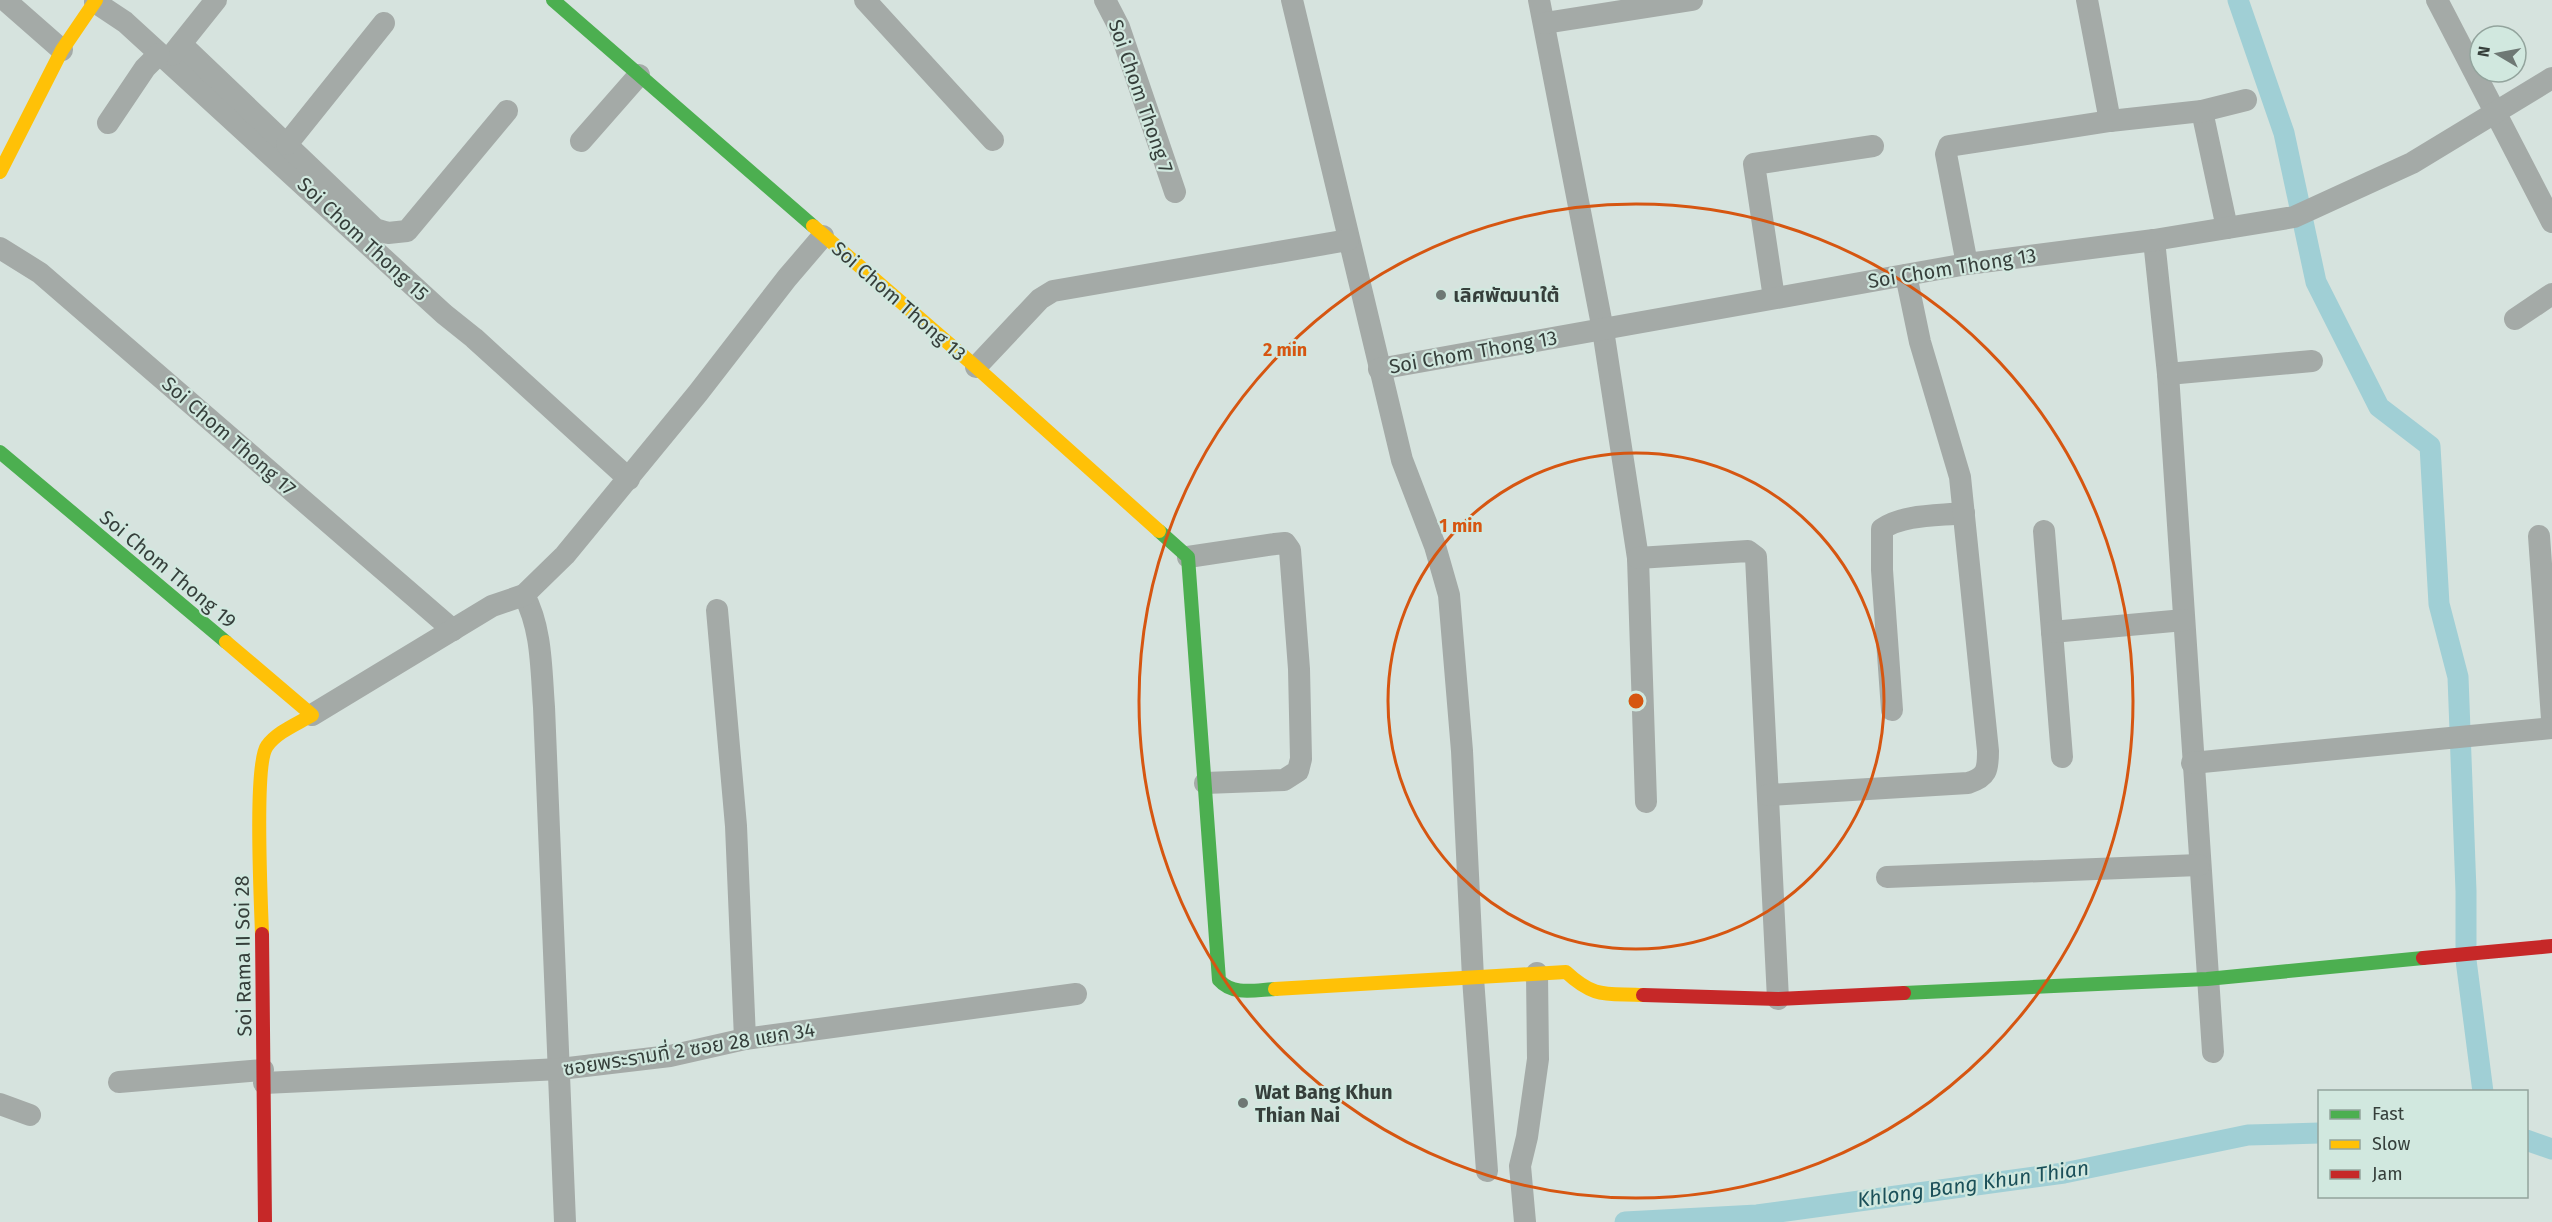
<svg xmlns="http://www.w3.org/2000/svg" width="2552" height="1222" font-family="'Fira Sans','Noto Sans Thai',sans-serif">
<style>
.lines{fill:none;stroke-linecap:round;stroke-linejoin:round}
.canal{stroke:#a0cfd5;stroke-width:21}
.street{stroke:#a4aaa7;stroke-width:22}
.fast{stroke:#4caf50;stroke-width:14}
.slow{stroke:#ffc107;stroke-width:14}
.jam{stroke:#c62828;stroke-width:14}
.ring{fill:none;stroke:#d65611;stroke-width:3}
.poi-dot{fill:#6e7874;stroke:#d1e8df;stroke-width:2}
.labels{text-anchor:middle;stroke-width:4.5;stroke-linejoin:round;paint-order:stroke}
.street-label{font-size:20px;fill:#363f3b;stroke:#d1e8df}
.poi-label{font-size:20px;font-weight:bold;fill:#363f3b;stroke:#d1e8df;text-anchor:start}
.water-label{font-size:21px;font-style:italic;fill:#1b5059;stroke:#d1e8df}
.centre{fill:#d65611;stroke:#d1e8df;stroke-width:3}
.ring-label{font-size:18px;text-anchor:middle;font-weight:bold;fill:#d65611;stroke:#d1e8df;stroke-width:4.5;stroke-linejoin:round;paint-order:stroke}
</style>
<rect width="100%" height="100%" fill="#d6e3de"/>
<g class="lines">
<!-- canal -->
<g class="canal">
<polyline points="2238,0 2284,133 2316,282 2379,407 2430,446 2439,604 2458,677 2466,891 2466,960 2483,1092"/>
<polyline points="2526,1140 2552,1149"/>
<polyline points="1625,1222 1757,1215 2064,1173 2248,1135 2320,1133"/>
</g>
<!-- street -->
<g class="street">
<polyline points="5,0 62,50"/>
<polyline points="865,0 993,140"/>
<polyline points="1105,0 1119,27 1175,192"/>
<polyline points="1292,0 1402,460 1435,546 1449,595 1462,751 1473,978 1487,1171"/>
<polyline points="1539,0 1603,330 1638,558 1646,802"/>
<polyline points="2087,0 2110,121"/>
<polyline points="2437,0 2552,222"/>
<polyline points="95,2 125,22 444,314 474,338 629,479"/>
<polyline points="1545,23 1692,0"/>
<polyline points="181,44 375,229 388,233 407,231 507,111"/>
<polyline points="172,55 216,0"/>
<polyline points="2202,111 2227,228"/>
<polyline points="108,123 145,68 159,54"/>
<polyline points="581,141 639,75"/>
<polyline points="287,144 384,23"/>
<polyline points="2154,240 2168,374 2213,1052"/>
<polyline points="0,248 40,273 453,630"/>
<polyline points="1967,264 1946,154 1949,146 2110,121 2202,111 2246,100"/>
<polyline points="1774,298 1754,164 1873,146"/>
<polyline points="2515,319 2552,294"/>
<polyline points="976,367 1040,299 1053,291 1348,240"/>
<polyline points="1379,369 1967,264 2154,240 2294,217 2412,163 2552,78"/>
<polyline points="2168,374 2312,361"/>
<polyline points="2044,531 2062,757"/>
<polyline points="2539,536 2552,719"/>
<polyline points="1188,557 1275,544 1285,543 1290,550 1299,669 1301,759 1298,771 1284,780 1205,783"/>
<polyline points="1638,558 1748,551 1756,557 1778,999"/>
<path d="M524 595C542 629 541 669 544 707L565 1222"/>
<polyline points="717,610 736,826 745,1039"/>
<polyline points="2052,632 2184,620"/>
<path d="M1892 710 1882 570V529C1904 514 1938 516 1964 513"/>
<polyline points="312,715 492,606 524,595 565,555 698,393 787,278 823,236"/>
<polyline points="2192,763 2552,728"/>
<path d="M1768 795 1968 783C1987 777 1988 770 1988 751L1960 477 1920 342 1906 275"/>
<polyline points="1887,877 2199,865"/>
<polyline points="119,1082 263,1070"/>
<polyline points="264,1083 560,1069 670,1056 745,1039 1076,994"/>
<polyline points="0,1104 30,1115"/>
<polyline points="1525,1222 1520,1166 1527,1137 1538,1059 1537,973"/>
</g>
<!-- fast -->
<g class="fast">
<polyline points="553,0 813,226"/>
<polyline points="0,452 226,642"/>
<path d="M1159 531 1188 557 1219 980C1233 996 1255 990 1275 989"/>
<polyline points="1904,993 2207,979 2423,958"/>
</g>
<!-- slow -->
<g class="slow">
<polyline points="0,172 62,50 96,0"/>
<polyline points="813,226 976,367 1159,531"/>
<path d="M226 642 312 715C297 724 277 732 267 746 254 763 261 904 262 934"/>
<path d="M1275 989 1566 972C1595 999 1606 993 1643 995"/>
</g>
<!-- jam -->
<g class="jam">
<polyline points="262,934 265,1222"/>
<polyline points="2423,958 2552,946"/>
<polyline points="1643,995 1778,999 1904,993"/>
</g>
</g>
<!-- distance rings -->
<g class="ring">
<circle cx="1636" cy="701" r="248"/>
<circle cx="1636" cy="701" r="497"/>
</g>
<!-- markers -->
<g class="poi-dot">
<circle cx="1441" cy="295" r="6"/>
<circle cx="1243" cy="1103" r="6"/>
</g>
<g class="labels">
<!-- street labels -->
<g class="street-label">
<text transform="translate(1141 96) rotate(71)" y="7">Soi Chom Thong 7</text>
<text transform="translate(363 239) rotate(43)" y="7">Soi Chom Thong 15</text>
<text transform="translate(1952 268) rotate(-9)" y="7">Soi Chom Thong 13</text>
<text transform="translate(899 301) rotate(41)" y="7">Soi Chom Thong 13</text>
<text transform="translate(1473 352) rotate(-10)" y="7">Soi Chom Thong 13</text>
<text transform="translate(229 436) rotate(41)" y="7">Soi Chom Thong 17</text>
<text transform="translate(168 569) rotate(40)" y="7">Soi Chom Thong 19</text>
<text transform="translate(243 956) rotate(-91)" y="7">Soi Rama II Soi 28</text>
<text transform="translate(689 1049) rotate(-9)" y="7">ซอยพระรามที่ 2 ซอย 28 แยก 34</text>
</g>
<!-- poi labels -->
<g class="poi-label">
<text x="1453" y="302">เลิศพัฒนาใต้</text>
<text x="1255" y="1099">Wat Bang Khun<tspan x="1255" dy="23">Thian Nai</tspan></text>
</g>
<!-- water labels -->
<g class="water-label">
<text transform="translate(1973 1184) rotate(-8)" y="7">Khlong Bang Khun Thian</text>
</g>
</g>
<circle cx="1636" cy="701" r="9" class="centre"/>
<g class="ring-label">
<text x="1285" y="356">2 min</text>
<text x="1461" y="532">1 min</text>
</g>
<!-- legend -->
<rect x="2318" y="1090" width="210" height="108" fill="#d1e8df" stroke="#93a49d" stroke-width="1.5"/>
<rect x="2330" y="1110" width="30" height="9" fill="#4caf50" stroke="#93a49d" stroke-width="1.5"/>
<text x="2372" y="1120" font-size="18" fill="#363f3b">Fast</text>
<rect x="2330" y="1140" width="30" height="9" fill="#ffc107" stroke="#93a49d" stroke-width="1.5"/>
<text x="2372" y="1150" font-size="18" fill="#363f3b">Slow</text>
<rect x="2330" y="1170" width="30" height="9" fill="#c62828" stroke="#93a49d" stroke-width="1.5"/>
<text x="2372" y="1180" font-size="18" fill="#363f3b">Jam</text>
<!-- north arrow -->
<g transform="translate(2498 54) rotate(280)"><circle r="28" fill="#d1e8df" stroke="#93a49d" stroke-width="1.5"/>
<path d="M0-4.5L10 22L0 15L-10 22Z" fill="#6e7874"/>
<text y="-9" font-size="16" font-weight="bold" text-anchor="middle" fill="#363f3b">N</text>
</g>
</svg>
